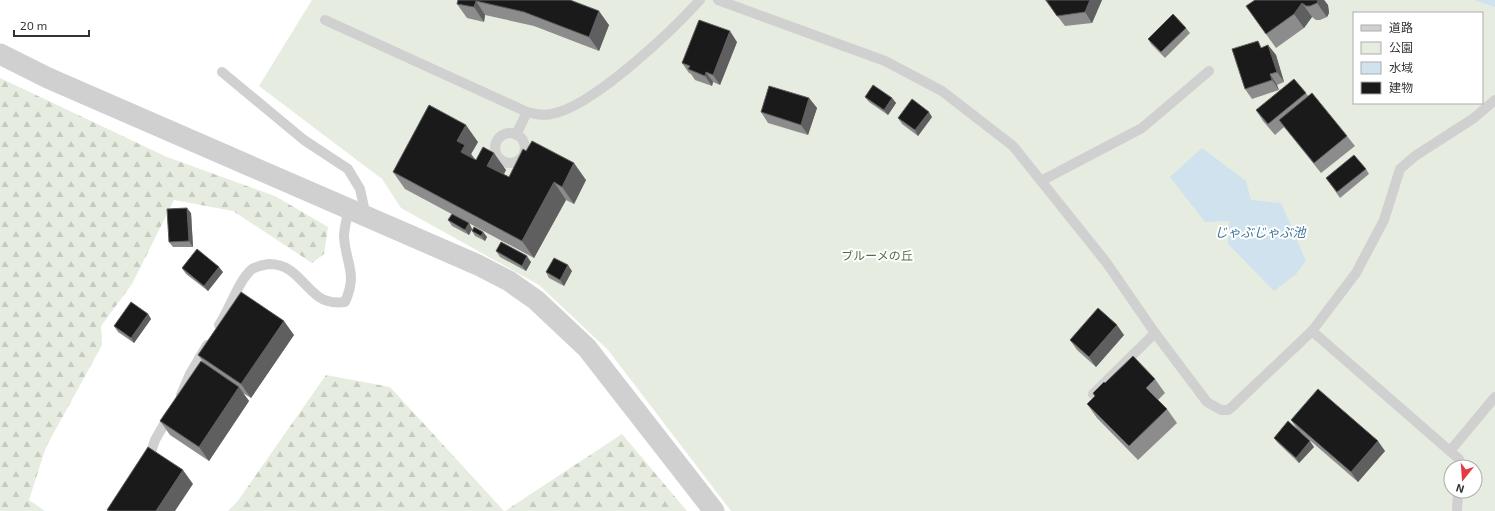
<svg xmlns="http://www.w3.org/2000/svg" width="1495" height="511" font-family="'Exo 2','Noto Sans JP',sans-serif">
<style>
.forest{fill:url(#forest-firs)}
.park{fill:#e6ecdf;fill-rule:evenodd}
.water{fill:#cfe2ee}
.lines{fill:none;stroke-linecap:round;stroke-linejoin:round}
.lane{stroke:#d0d0d0;stroke-width:10}
.street{stroke:#d0d0d0;stroke-width:21}
.wall{fill:#8c8c8c}
.shaded-wall{fill:#5f5f5f}
.building{fill:#1a1a1a;stroke:#5f5f5f}
.labels{text-anchor:middle;stroke-width:4;stroke-linejoin:round;paint-order:stroke}
.park-label{font-size:12px;fill:#56703f;stroke:#fff}
.water-label{font-size:13px;font-style:italic;fill:#3f7597;stroke:#fff}
</style>
<defs>
<pattern id="forest-firs" width="22" height="20" patternUnits="userSpaceOnUse"><rect width="22" height="20" fill="#e6ecdf"/><path d="M5 1l3.5 6h-7zM16 11l3.5 6h-7z" fill="#c6cbc0"/></pattern>
</defs>
<rect width="100%" height="100%" fill="#fff"/>
<!-- forest -->
<g class="forest">
<polygon points="0,78 167,157 275,196 328,227 324,254 312,263 233,211 174,200 132,284 101,326 102,345 46,447 29,500 45,511 0,511"/>
<polygon points="326,375 390,387 504,511 228,511 237,502"/>
<polygon points="622,434 687,511 505,511"/>
</g>
<!-- park -->
<path class="park" d="M312 0H1495V511H731L608 350 539 285 401 208 382 179 259 86ZM1354 13H1482V103H1354ZM1451 467H1475V491H1451Z"/>
<!-- water -->
<g class="water">
<polygon points="1474,0 1495,0 1495,7"/>
<polygon points="1202,148 1246,181 1251,200 1281,203 1306,261 1296,274 1274,291 1228,244 1229,221 1205,222 1170,177"/>
</g>
<g class="lines">
<!-- lane -->
<g class="lane">
<polyline points="718,0 885,61 942,91 1013,146 1106,262 1155,333 1207,402 1221,410 1228,410 1233,406 1312,331 1356,273 1384,220 1400,169 1415,156 1474,118 1495,100"/>
<path d="M325 20 527 112C535 114 542 116 551 114 591 108 672 31 700 0"/>
<polyline points="222,72 304,140 348,169 360,189 366,216"/>
<circle cx="510" cy="148" r="15"/>
<polyline points="516,135 527,112"/>
<polyline points="1041,181 1142,128 1209,71"/>
<path d="M219 325C230 309 238 281 252 269 257 266 263 265 269 264 294 264 301 284 319 297 326 302 336 303 345 302 358 273 346 265 344 237 344 228 347 217 349 209"/>
<polyline points="1312,331 1459,459 1459,467"/>
<polyline points="1093,394 1155,333"/>
<polyline points="181,395 190,374 207,345"/>
<polyline points="1450,451 1495,397"/>
<polyline points="148,461 155,440 170,414"/>
<polyline points="1457,511 1458,491"/>
</g>
<!-- street -->
<polyline class="street" points="0,54 48,78 478,265 509,281 536,300 587,348 714,511"/>
</g>
<!-- wall -->
<g class="wall">
<polygon points="458,0 570,0 609,25 599,51 534,26 485,15 484,22 467,18 457,4"/>
<polygon points="1045,0 1102,0 1092,23 1065,26"/>
<polygon points="1324,0 1328,5 1329,13 1327,17 1320,20 1316,20 1312,17 1304,28 1276,48 1246,6"/>
<polygon points="1186,28 1190,33 1165,58 1151,44 1148,39"/>
<polygon points="737,42 720,85 713,82 712,86 695,80 691,74 689,73 682,63"/>
<polygon points="1268,45 1276,55 1284,82 1277,85 1279,90 1252,99 1245,89 1263,47"/>
<polygon points="1306,93 1308,96 1347,136 1355,146 1321,173 1284,127 1275,135 1263,121 1256,110"/>
<polygon points="865,97 892,98 896,103 888,115 869,102"/>
<polygon points="809,98 817,108 808,135 768,123 761,112"/>
<polygon points="932,117 918,136 902,124 898,118"/>
<polygon points="478,142 471,154 475,160 506,170 504,174 509,177 586,180 574,204 566,200 534,258 405,189 393,172"/>
<polygon points="1366,169 1369,174 1340,198 1326,178"/>
<polygon points="191,213 193,247 173,247 169,242"/>
<polygon points="448,220 469,223 472,229 469,235 452,226"/>
<polygon points="472,231 483,232 487,237 485,241 475,236"/>
<polygon points="496,251 531,262 526,271 500,257"/>
<polygon points="182,268 223,272 208,291 186,274"/>
<polygon points="572,271 564,286 549,278 546,272"/>
<polygon points="148,314 151,319 134,343 118,332 114,326"/>
<polygon points="294,335 251,398 243,393 249,401 209,461 170,435 160,421 204,363 198,355"/>
<polygon points="1124,335 1096,367 1077,350 1070,340"/>
<polygon points="1155,379 1165,393 1158,400 1167,409 1177,423 1138,460 1097,418 1087,404 1095,396 1093,393 1105,383"/>
<polygon points="1291,420 1385,451 1358,482 1298,430"/>
<polygon points="1274,438 1314,447 1299,463 1278,443"/>
</g>
<!-- shaded-wall -->
<g class="shaded-wall">
<polygon points="1090,0 1102,0 1092,23 1085,12"/>
<polygon points="1318,0 1324,0 1328,5 1329,13 1327,17 1317,3"/>
<polygon points="476,1 485,15 484,22 474,7"/>
<polygon points="1302,3 1312,17 1304,28 1294,14"/>
<polygon points="599,11 609,25 599,51 589,37"/>
<polygon points="730,31 737,42 720,85 713,75"/>
<polygon points="1268,45 1276,55 1284,82 1277,72"/>
<polygon points="706,72 713,82 712,86 705,76"/>
<polygon points="1270,74 1277,85 1279,90 1272,80"/>
<polygon points="809,98 817,108 808,135 801,125"/>
<polygon points="892,98 896,103 888,115 884,110"/>
<polygon points="929,112 932,117 918,136 915,130"/>
<polygon points="466,125 478,142 471,154 477,162 461,152 457,141"/>
<polygon points="494,153 506,170 499,183 487,166"/>
<polygon points="574,163 586,180 574,204 562,187"/>
<polygon points="554,182 566,200 534,258 522,241"/>
<polygon points="187,208 191,213 193,247 189,241"/>
<polygon points="469,223 472,229 469,235 465,230"/>
<polygon points="483,232 487,237 485,241 481,236"/>
<polygon points="527,256 531,262 526,271 522,266"/>
<polygon points="568,265 572,271 564,286 560,280"/>
<polygon points="219,267 223,272 208,291 204,286"/>
<polygon points="148,314 151,319 134,343 131,338"/>
<polygon points="284,321 294,335 251,398 241,384"/>
<polygon points="1117,325 1124,335 1096,367 1089,357"/>
<polygon points="239,387 249,401 209,461 199,447"/>
<polygon points="1310,441 1314,447 1299,463 1296,458"/>
<polygon points="1378,441 1385,451 1358,482 1351,472"/>
<polygon points="183,470 193,484 175,511 156,511"/>
</g>
<!-- building -->
<g class="building">
<polygon points="458,0 570,0 599,11 589,37 524,12 476,1 474,7 457,4"/>
<polygon points="1046,0 1090,0 1085,12 1057,16"/>
<polygon points="1255,0 1318,0 1317,3 1310,6 1306,6 1302,3 1294,14 1266,34 1246,6"/>
<polygon points="1173,14 1186,28 1161,52 1148,39"/>
<polygon points="699,20 730,31 713,75 706,72 705,76 688,69 690,66 682,63"/>
<polygon points="1258,41 1261,48 1268,45 1277,72 1270,74 1272,80 1245,89 1232,49"/>
<polygon points="1294,79 1306,93 1268,124 1256,110"/>
<polygon points="873,85 892,98 884,110 865,97"/>
<polygon points="769,86 809,98 801,125 761,112"/>
<polygon points="1312,93 1347,136 1314,163 1279,120"/>
<polygon points="912,99 929,112 915,130 898,118"/>
<polygon points="429,105 466,125 457,141 465,145 461,152 476,160 483,147 494,153 487,166 509,177 523,149 526,151 532,141 574,163 562,187 554,182 522,241 393,172"/>
<polygon points="1354,155 1366,169 1337,192 1326,178"/>
<polygon points="187,208 189,241 169,242 167,209"/>
<polygon points="452,214 469,223 465,230 448,220"/>
<polygon points="474,227 483,232 481,236 472,231"/>
<polygon points="501,242 527,256 522,266 496,251"/>
<polygon points="197,249 219,267 204,286 182,268"/>
<polygon points="554,258 568,265 560,280 546,272"/>
<polygon points="241,292 284,321 241,384 198,355"/>
<polygon points="131,302 148,314 131,338 114,326"/>
<polygon points="1098,308 1117,325 1089,357 1070,340"/>
<polygon points="1133,356 1155,379 1146,388 1167,409 1129,446 1087,404 1095,396 1093,393 1104,382 1105,383"/>
<polygon points="201,361 239,387 199,447 160,421"/>
<polygon points="1318,389 1378,441 1351,472 1291,420"/>
<polygon points="1288,421 1310,441 1296,458 1274,438"/>
<polygon points="148,447 183,470 156,511 109,511 107,510"/>
</g>
<g class="labels">
<!-- park labels -->
<g class="park-label">
<text x="877" y="260">ブルーメの丘</text>
</g>
<!-- water labels -->
<g class="water-label">
<text x="1260" y="237">じゃぶじゃぶ池</text>
</g>
</g>
<!-- legend -->
<rect x="1353" y="12" width="130" height="92" fill="#ffffff" stroke="#adadad"/>
<rect x="1361" y="25" width="20" height="6" fill="#d0d0d0" stroke="#adadad"/>
<text x="1389" y="32" font-size="12" fill="#333333">道路</text>
<rect x="1361" y="42" width="20" height="12" fill="#e6ecdf" stroke="#adadad"/>
<text x="1389" y="52" font-size="12" fill="#333333">公園</text>
<rect x="1361" y="62" width="20" height="12" fill="#cfe2ee" stroke="#adadad"/>
<text x="1389" y="72" font-size="12" fill="#333333">水域</text>
<rect x="1361" y="82" width="20" height="12" fill="#1a1a1a" stroke="#adadad"/>
<text x="1389" y="92" font-size="12" fill="#333333">建物</text>
<!-- north arrow -->
<g transform="translate(1463 479) rotate(197)"><circle r="19" fill="#ffffff" stroke="#adadad"/>
<path d="M0-3L7 15L0 10L-7 15Z" fill="#e63946"/>
<text y="-6" font-size="11" font-weight="bold" text-anchor="middle" fill="#333333">N</text>
</g>
<!-- scale -->
<path d="M14 30v6h75v-6" fill="none" stroke="#333333" stroke-width="2"/>
<text x="20" y="30" font-size="12" fill="#333333" stroke="#ffffff" stroke-width="3" paint-order="stroke">20 m</text>
</svg>
